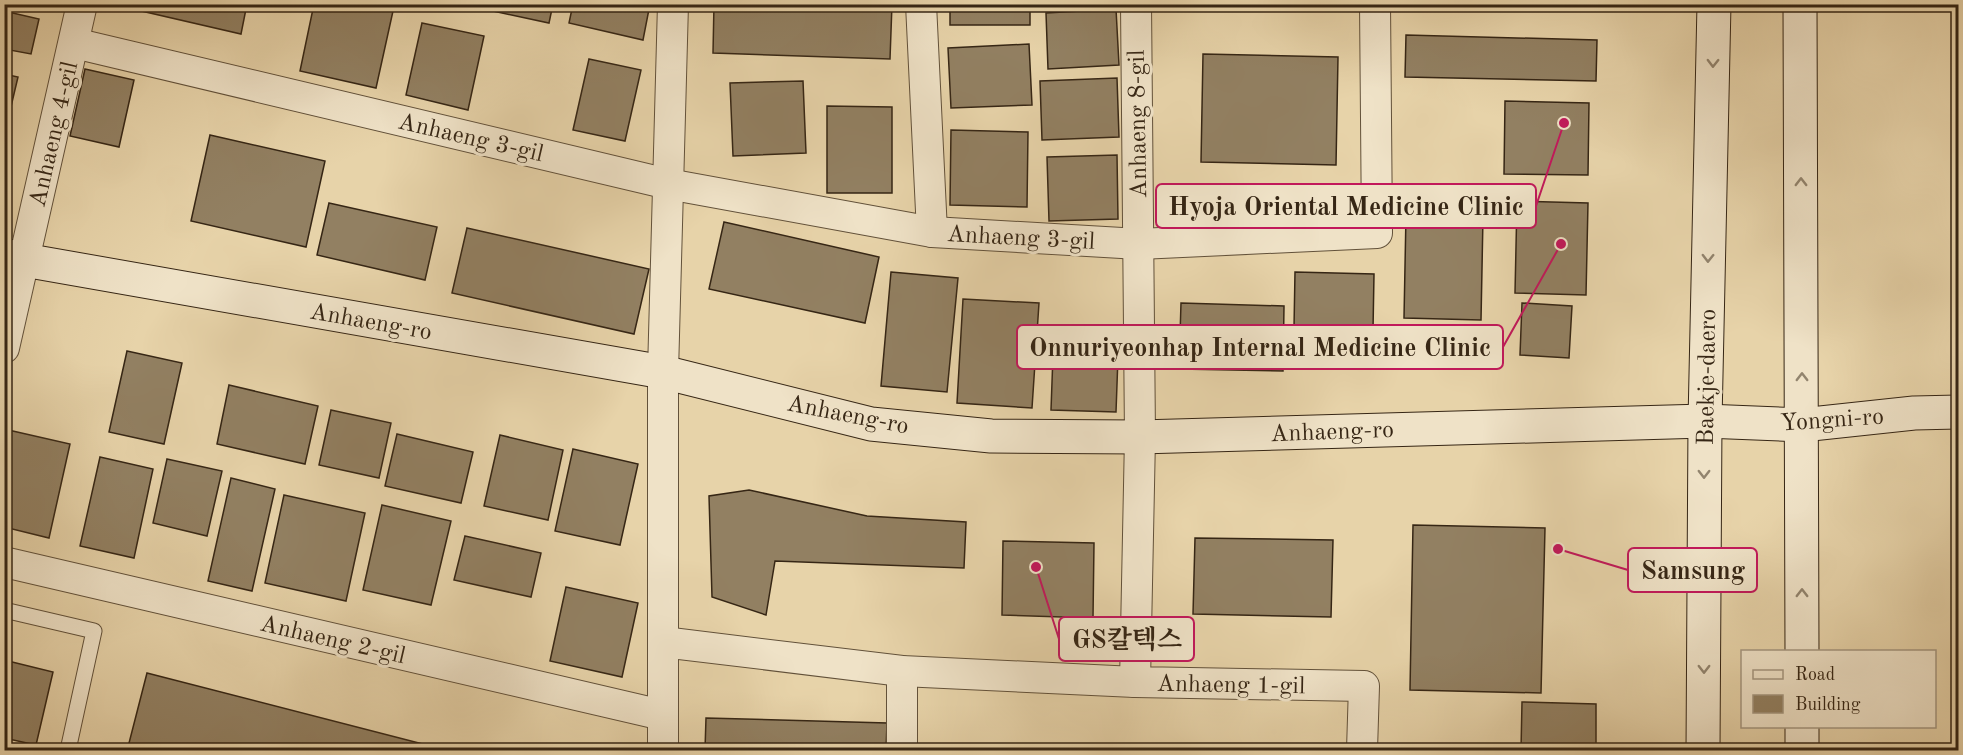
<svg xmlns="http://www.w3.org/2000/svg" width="1963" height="755" font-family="'Old Standard TT','Noto Serif KR',serif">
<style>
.building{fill:#928062;stroke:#362615;stroke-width:1.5}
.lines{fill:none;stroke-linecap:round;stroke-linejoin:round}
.lane-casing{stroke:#62513a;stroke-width:17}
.street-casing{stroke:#62513a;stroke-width:32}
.secondary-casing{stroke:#362615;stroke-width:35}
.lane{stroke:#efe2c7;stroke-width:15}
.street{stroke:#efe2c7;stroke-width:30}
.secondary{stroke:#efe2c7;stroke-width:33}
.oneway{stroke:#92846e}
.labels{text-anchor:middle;stroke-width:6;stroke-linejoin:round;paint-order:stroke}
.street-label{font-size:24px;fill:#362615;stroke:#efe2c7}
.leader{fill:none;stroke:#c2185b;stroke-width:2}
.callout-dot{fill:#c2185b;stroke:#efe2c7;stroke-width:2}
.callout{fill:#efe2c7;stroke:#c2185b;stroke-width:2}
.callout-label{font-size:26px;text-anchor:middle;font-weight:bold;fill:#362615}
</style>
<rect width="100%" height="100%" fill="#e7d3a9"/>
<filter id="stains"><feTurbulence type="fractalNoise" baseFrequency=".00333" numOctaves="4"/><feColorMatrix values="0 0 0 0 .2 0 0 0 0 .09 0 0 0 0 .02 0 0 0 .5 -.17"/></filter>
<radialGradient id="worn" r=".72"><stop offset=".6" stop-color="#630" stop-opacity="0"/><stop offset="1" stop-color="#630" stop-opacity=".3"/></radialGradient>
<!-- building -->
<g class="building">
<polygon points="111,4 247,4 241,34"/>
<polygon points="314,4 363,4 393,11 376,88 300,71"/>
<polygon points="489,4 553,4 549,23 488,10"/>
<polygon points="573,4 650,4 643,40 569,23"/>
<polygon points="714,4 892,4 890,59 713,53"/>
<rect x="950" y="4" width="80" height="21"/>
<polygon points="1116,9 1119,65 1048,69 1046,13"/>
<polygon points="4,11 39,19 31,54 4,49"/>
<polygon points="422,23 484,36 468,110 406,95"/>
<polygon points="1406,35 1597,40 1596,81 1405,77"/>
<polygon points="1029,44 1032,105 951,108 948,48"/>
<polygon points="1203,54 1338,57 1336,165 1201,162"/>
<polygon points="589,59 641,70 625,141 573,130"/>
<polygon points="85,69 134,80 119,147 70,136"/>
<polygon points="4,74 18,77 4,136"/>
<polygon points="1117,78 1119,137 1042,140 1040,81"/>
<polygon points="803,81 806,153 733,156 730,83"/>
<polygon points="1505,101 1589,103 1588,175 1504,174"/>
<polygon points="827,106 892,107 892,193 827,193"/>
<polygon points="951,130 1028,132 1027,207 950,205"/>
<polygon points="210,135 325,161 306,247 191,221"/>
<polygon points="1117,155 1118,219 1049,221 1047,157"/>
<polygon points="1517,201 1588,203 1586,295 1515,293"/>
<polygon points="329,203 437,227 425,280 317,255"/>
<polygon points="1406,215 1483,217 1481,320 1404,318"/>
<polygon points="724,222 879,257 865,323 709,289"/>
<polygon points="467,228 649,269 634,334 452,293"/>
<polygon points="891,272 958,278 947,392 881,386"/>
<polygon points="1295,272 1374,274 1373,330 1294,328"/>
<polygon points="963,299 1039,303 1032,408 957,403"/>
<polygon points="1181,303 1284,306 1283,371 1179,369"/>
<polygon points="1522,303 1572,306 1569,358 1520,355"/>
<polygon points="1054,327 1119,329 1116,412 1051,410"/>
<polygon points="127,351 182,363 164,444 109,432"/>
<polygon points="229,385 318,406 305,464 217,444"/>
<polygon points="331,410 391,423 379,478 319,465"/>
<polygon points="4,429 70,444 49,538 4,527"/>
<polygon points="397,434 473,452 461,503 385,486"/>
<polygon points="500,435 563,450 548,520 484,506"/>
<polygon points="573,449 638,464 620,545 555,531"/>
<polygon points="100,457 153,469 134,558 80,546"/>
<polygon points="167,459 222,471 207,536 153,523"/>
<polygon points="231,478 275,489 252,591 208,581"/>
<polygon points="749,490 867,516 966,522 964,568 775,561 766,615 712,597 709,496"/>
<polygon points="284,495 365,513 346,601 265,583"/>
<polygon points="382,505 451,521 431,605 363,590"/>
<polygon points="1413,525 1545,528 1541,693 1410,690"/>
<polygon points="465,536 541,553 531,597 454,580"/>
<polygon points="1195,538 1333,540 1331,617 1193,614"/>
<polygon points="1003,541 1094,543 1093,618 1002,615"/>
<polygon points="566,587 638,603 622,677 550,661"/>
<polygon points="4,660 53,672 36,745 4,738"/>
<polygon points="147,673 446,750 141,750 128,747"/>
<polygon points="1522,702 1596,704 1596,750 1521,750"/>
<polygon points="706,718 887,723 886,750 705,750"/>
<polygon points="1200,744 1334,747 1334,750 1200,750"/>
</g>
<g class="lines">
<!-- lane casing -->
<g class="lane-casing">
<polyline id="lane" points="4,610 94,631 68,750"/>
</g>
<!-- street casing -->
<g class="street-casing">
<g id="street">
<polyline points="921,4 932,232"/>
<polyline points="1136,4 1140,437 1135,682 1364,686 1362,750"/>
<polyline points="74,43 668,184 932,232 1139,244 1377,233 1375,4"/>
<polyline points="4,348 82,4"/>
<polyline points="4,562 662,715"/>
<polyline points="663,642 902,671 1135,682"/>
<polyline points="902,671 902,750"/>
<polyline points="663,750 663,372 673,4"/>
</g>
</g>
<!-- secondary casing -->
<g class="secondary-casing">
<g id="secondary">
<polyline points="1800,4 1802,652"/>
<polyline points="4,255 24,260 663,372 871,424 991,436 1140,437 1705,421 1802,425 1914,413 1958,412"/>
<polyline points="1802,726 1802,750"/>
<polyline points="1703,750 1705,421 1714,4"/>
</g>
</g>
<!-- lane -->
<use href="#lane" class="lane"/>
<!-- street -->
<use href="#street" class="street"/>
<!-- secondary -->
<use href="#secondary" class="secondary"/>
</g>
<!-- one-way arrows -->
<defs><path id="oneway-chevron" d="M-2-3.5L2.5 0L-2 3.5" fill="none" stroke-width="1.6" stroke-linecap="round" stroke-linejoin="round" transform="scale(1.5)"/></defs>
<g class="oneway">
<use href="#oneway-chevron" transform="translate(1713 63) rotate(91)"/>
<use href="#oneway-chevron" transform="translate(1801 182) rotate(-90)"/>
<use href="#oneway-chevron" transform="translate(1708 258) rotate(91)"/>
<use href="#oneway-chevron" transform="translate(1802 377) rotate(-90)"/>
<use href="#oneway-chevron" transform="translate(1704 474) rotate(90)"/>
<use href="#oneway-chevron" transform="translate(1802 593) rotate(-90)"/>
<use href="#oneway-chevron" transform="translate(1704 669) rotate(90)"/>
</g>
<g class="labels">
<!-- street labels -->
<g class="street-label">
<text transform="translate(1137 124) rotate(-91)" y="8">Anhaeng 8-gil</text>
<text transform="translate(53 134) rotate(-77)" y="8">Anhaeng 4-gil</text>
<text transform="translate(471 137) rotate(13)" y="8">Anhaeng 3-gil</text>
<text transform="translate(1021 237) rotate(3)" y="8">Anhaeng 3-gil</text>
<text transform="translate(371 321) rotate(10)" y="8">Anhaeng-ro</text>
<text transform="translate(1706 377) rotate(-89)" y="8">Baekje-daero</text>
<text transform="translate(848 414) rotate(11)" y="8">Anhaeng-ro</text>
<text transform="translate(1832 419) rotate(-4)" y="8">Yongni-ro</text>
<text transform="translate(1332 431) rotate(-2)" y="8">Anhaeng-ro</text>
<text transform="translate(333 639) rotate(13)" y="8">Anhaeng 2-gil</text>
<text transform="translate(1231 684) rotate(1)" y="8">Anhaeng 1-gil</text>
</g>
</g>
<!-- callouts -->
<path class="leader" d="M1564 123L1536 206M1561 244L1503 347M1558 549L1628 570M1036 567L1059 639"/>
<g class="callout-dot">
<circle cx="1564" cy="123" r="6"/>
<circle cx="1561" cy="244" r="6"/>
<circle cx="1558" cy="549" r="6"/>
<circle cx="1036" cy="567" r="6"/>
</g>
<g class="callout">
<rect x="1156" y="184" width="380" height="44" rx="6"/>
<rect x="1017" y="325" width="486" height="44" rx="6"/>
<rect x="1628" y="548" width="129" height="44" rx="6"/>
<rect x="1059" y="617" width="135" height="44" rx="6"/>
</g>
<g class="callout-label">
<text x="1346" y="215">Hyoja Oriental Medicine Clinic</text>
<text x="1260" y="356">Onnuriyeonhap Internal Medicine Clinic</text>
<text x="1693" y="579">Samsung</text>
<text x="1127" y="648">GS칼텍스</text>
</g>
<!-- margin -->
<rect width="1963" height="755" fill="none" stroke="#e7d3a9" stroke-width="24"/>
<rect x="6" y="6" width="1951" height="743" fill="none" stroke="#362615" stroke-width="3"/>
<rect x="12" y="12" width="1939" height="731" fill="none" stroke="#362615" stroke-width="1.5"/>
<!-- legend -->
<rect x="1741" y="650" width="195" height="78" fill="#efe2c7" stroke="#a59780" stroke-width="1.5"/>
<rect x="1753" y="670" width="30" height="9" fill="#efe2c7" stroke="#a59780" stroke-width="1.5"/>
<text x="1795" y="680" font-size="18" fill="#362615">Road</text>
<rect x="1753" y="695" width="30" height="18" fill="#928062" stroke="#a59780" stroke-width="1.5"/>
<text x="1795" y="710" font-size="18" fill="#362615">Building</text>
<rect width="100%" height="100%" filter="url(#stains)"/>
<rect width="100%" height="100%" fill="url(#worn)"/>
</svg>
